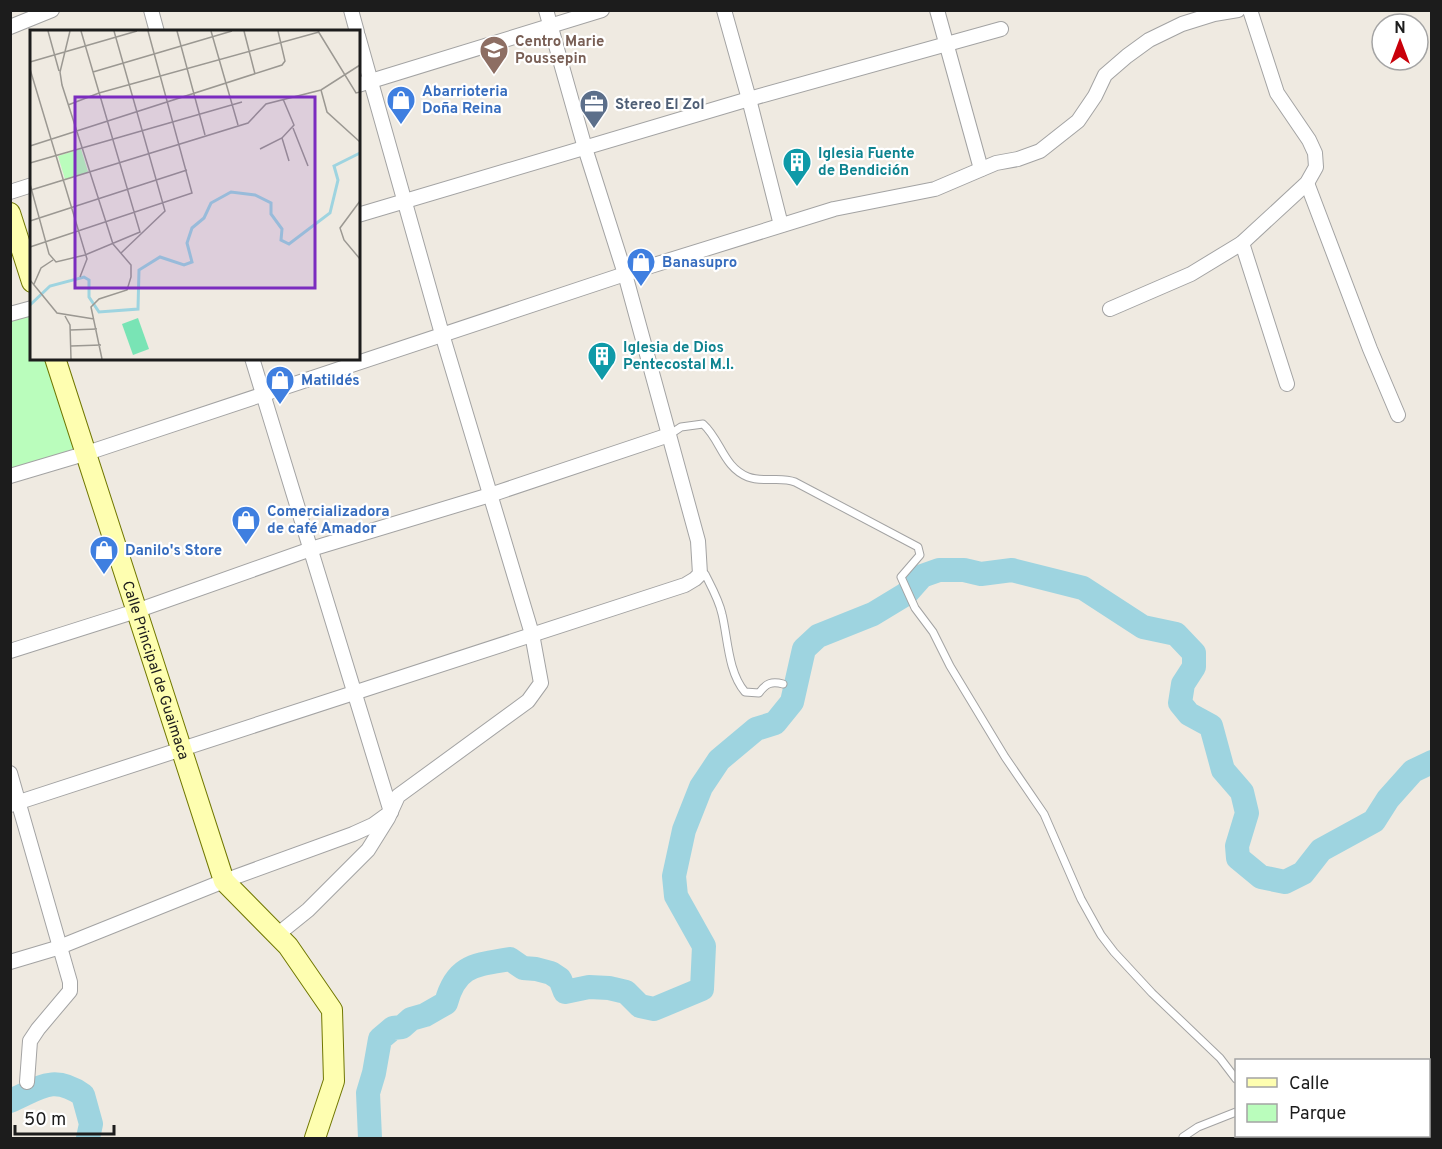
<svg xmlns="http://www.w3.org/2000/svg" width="1442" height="1149" font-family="Overpass,sans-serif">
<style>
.park{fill:#bafdbc}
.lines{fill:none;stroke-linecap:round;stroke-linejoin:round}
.river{stroke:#9ed4e0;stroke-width:24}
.lane-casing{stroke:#a3a3a3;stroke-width:9}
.street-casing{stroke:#a3a3a3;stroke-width:16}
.secondary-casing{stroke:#707700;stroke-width:22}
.lane{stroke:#fff;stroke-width:7}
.street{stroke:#fff;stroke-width:14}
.secondary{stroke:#fefeb0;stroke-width:20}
.labels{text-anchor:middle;stroke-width:4.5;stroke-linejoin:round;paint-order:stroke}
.education-label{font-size:15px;font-weight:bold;fill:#785e54;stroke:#fff;text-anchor:start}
.shop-label{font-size:15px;font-weight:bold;fill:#366cbe;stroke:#fff;text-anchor:start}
.service-label{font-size:15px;font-weight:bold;fill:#4e5e75;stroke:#fff;text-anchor:start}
.culture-label{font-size:15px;font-weight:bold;fill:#0d838f;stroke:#fff;text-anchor:start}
.street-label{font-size:15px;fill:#1c1c1c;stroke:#fff}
.inset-river{fill:none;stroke:#9ed4e0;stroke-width:3}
.inset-road{fill:none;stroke:#9b9892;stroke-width:1.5}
.view{fill:#7b2cbf;fill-opacity:0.15;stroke:#7b2cbf;stroke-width:3}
.inset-edge{fill:none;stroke:#1c1c1c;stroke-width:3}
</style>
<rect width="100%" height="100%" fill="#efeae1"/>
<!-- park -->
<polygon class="park" points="31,312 32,358 50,359 77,450 11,469 11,318"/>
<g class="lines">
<!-- river -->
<g class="river">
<path d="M10 1101C40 1088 53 1074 83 1095L91 1124 88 1138"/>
<path d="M370 1138 368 1093 374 1073 380 1039 393 1028 402 1027 411 1019 425 1015 446 1003C456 965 475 965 510 959L523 968 536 969 551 973 560 979 565 992 589 987 609 988 626 992 640 1006 654 1009 702 989 704 946 676 896 674 876 684 830 701 787 719 760 756 729 775 723 792 702 804 649 818 636 873 614 906 594 922 576 939 570H964L981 574 1012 570 1083 588 1143 627 1176 634 1194 653V667L1183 684 1180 703 1189 714 1211 726 1223 770 1242 792 1247 813 1237 846 1238 858 1261 877 1285 882 1303 873 1321 850 1374 821 1388 799 1413 771 1432 762"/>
</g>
<!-- lane casing -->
<g class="lane-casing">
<g id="lane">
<path d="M669 435 681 427 703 424C721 440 723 467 748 477 764 483 780 476 795 482L918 547 920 555 901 577 915 608 933 632 950 666 1005 757 1044 814 1081 899 1101 935 1114 952 1152 993 1220 1058 1236 1079"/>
<path d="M700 574H705C711 586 719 600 722 614 728 639 728 672 745 692L759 693C766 683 772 681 783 684"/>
<polyline points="1183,1137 1198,1127 1236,1112"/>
</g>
</g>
<!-- street casing -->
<g class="street-casing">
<g id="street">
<polyline points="151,10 157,32"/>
<polyline points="351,10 357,32"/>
<polyline points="724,10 749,99 781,225"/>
<polyline points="937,10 981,169"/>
<polyline points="10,27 52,10"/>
<polyline points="358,85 602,10"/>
<polyline points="1307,183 1370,349 1398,415"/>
<polyline points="10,192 32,185"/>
<polyline points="358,215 749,99 1001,29"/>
<polyline points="1242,243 1287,384"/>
<polyline points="1110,309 1191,274 1242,243 1307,183 1316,167 1315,153 1309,140 1277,93 1250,10"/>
<polyline points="10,314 32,308"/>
<polyline points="10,476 84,454 625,274 834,209 935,189 996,163 1018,159 1040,151 1078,121 1095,96 1105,75 1127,56 1149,40 1182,24 1214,14 1238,10"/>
<polyline points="10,651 136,611 311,549 490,495 669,435"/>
<polyline points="10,773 70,982 70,991 38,1029 30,1041 27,1082"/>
<polyline points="10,805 685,585 695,579 700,574 698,541 625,274 585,148 546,10"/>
<polyline points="277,935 308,910 368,850 388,818 398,796 528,701 541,683 532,634 442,334 358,36"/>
<polyline points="10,962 57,948 224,881 353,834 373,825 391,812 252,358"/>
</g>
</g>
<!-- secondary casing -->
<g class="secondary-casing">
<g id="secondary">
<polyline points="10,213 32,282"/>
<path id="s1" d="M55 358 224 881 288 946 332 1010 334 1081 315 1138"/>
</g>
</g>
<!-- lane -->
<use href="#lane" class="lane"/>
<!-- street -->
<use href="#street" class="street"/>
<!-- secondary -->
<use href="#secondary" class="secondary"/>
</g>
<!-- icons -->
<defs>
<g id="school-pin" transform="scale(1.5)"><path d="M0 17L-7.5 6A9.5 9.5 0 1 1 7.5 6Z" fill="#8d6e63" stroke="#fff"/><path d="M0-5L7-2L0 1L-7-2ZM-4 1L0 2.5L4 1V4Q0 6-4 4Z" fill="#fff"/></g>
<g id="shop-pin" transform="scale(1.5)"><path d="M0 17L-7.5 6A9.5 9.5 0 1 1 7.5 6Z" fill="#3f7fe0" stroke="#fff"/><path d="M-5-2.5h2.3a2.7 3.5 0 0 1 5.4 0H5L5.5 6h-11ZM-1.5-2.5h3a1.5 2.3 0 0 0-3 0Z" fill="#fff"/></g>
<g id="office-pin" transform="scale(1.5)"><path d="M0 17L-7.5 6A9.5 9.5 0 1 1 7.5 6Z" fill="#5c6f8a" stroke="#fff"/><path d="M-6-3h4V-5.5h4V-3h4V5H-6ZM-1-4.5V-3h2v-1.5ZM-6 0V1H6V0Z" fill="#fff"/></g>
<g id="building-pin" transform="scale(1.5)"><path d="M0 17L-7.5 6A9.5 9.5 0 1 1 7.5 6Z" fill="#0f9aa8" stroke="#fff"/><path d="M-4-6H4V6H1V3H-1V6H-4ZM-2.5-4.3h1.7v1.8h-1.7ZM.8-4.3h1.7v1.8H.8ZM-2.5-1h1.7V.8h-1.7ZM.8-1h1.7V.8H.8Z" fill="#fff"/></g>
</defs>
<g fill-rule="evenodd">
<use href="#school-pin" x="494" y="50"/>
<use href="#shop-pin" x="401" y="100"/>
<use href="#office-pin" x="594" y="104"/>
<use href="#building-pin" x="797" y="162"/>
<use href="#shop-pin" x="641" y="262"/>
<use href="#building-pin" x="602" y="356"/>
<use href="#shop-pin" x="280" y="380"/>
<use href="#shop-pin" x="246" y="520"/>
<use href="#shop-pin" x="104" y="550"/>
</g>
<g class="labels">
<!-- education labels -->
<g class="education-label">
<text x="515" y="46">Centro Marie<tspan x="515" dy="17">Poussepin</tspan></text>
</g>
<!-- shop labels -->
<g class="shop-label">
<text x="422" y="96">Abarrioteria<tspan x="422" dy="17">Doña Reina</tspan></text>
<text x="662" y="267">Banasupro</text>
<text x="301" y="385">Matilde´s</text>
<text x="267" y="516">Comercializadora<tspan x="267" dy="17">de café Amador</tspan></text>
<text x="125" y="555">Danilo's Store</text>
</g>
<!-- service labels -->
<g class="service-label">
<text x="615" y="109">Stereo El Zol</text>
</g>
<!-- culture labels -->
<g class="culture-label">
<text x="818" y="158">Iglesia Fuente<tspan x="818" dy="17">de Bendición</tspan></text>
<text x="623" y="352">Iglesia de Dios<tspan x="623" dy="17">Pentecostal M.I.</tspan></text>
</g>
<!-- street labels -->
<g class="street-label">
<text dy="5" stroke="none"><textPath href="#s1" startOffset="328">Calle Principal de Guaimaca</textPath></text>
</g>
</g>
<!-- overview -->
<g transform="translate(30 30)">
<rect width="330" height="330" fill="#efeae1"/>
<path d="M51 119 58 142 35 149 28 126Z" fill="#bafdbc"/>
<path d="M108 288 119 319 103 325 92 294Z" fill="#79e4b5"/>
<path class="inset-river" d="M0 275 20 256 54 247 59 250V267L69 282 108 279 109 240 130 227 154 235 162 232 157 213 162 198 174 188 181 173 201 162 225 165 241 173V184L252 199 251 210 259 214 300 183 308 150 304 136 330 123"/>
<path class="inset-road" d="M18 1 29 41M40 1 30 42 32 55 83 214M84 1 135 181 91 223M147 1 175 105M181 1 208 95M214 1 225 44M288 1 326 63 330 62M0 32 107 1M0 39 57 229 50 247M63 42 202 1M291 60 297 82 330 112M38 75 69 63 289 2M263 98 278 136M252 108 259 131M0 116 252 35 255 31 248 1M230 119 252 108 264 95 253 69M0 133 212 72M0 154 19 224 26 232 55 225 110 202 51 1M1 160 218 93 236 74 291 60 330 35M330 171 310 198 314 210 330 229M0 191 157 140M0 217 162 163 118 1M0 250 27 283 64 289M4 254 11 238 23 230M35 286 40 295 41 329M40 300 67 299M41 316 71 315M72 329 61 277 69 269 97 260 101 247V235L83 214"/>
<path class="view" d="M45 67H285V258H45Z"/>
<rect width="330" height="330" class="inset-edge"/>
</g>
<!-- border -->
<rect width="1442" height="1149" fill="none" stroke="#1c1c1c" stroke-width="24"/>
<!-- legend -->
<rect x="1235" y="1059" width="195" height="78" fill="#ffffff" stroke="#a4a4a4" stroke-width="1.5"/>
<rect x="1247" y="1078" width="30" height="9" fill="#fefeb0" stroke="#a4a4a4" stroke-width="1.5"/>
<text x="1289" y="1089" font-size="18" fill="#1c1c1c">Calle</text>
<rect x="1247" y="1104" width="30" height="18" fill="#bafdbc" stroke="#a4a4a4" stroke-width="1.5"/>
<text x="1289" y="1119" font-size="18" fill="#1c1c1c">Parque</text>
<!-- north arrow -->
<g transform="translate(1400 42)"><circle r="28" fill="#ffffff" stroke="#a4a4a4" stroke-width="1.5"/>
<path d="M0-4.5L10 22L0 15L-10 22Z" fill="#c9000a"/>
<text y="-9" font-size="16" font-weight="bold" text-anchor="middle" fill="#1c1c1c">N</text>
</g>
<!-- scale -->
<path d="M15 1125v9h99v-9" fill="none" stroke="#1c1c1c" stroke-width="3"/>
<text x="24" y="1125" font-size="18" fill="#1c1c1c" stroke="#ffffff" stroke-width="4.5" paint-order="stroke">50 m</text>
</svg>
